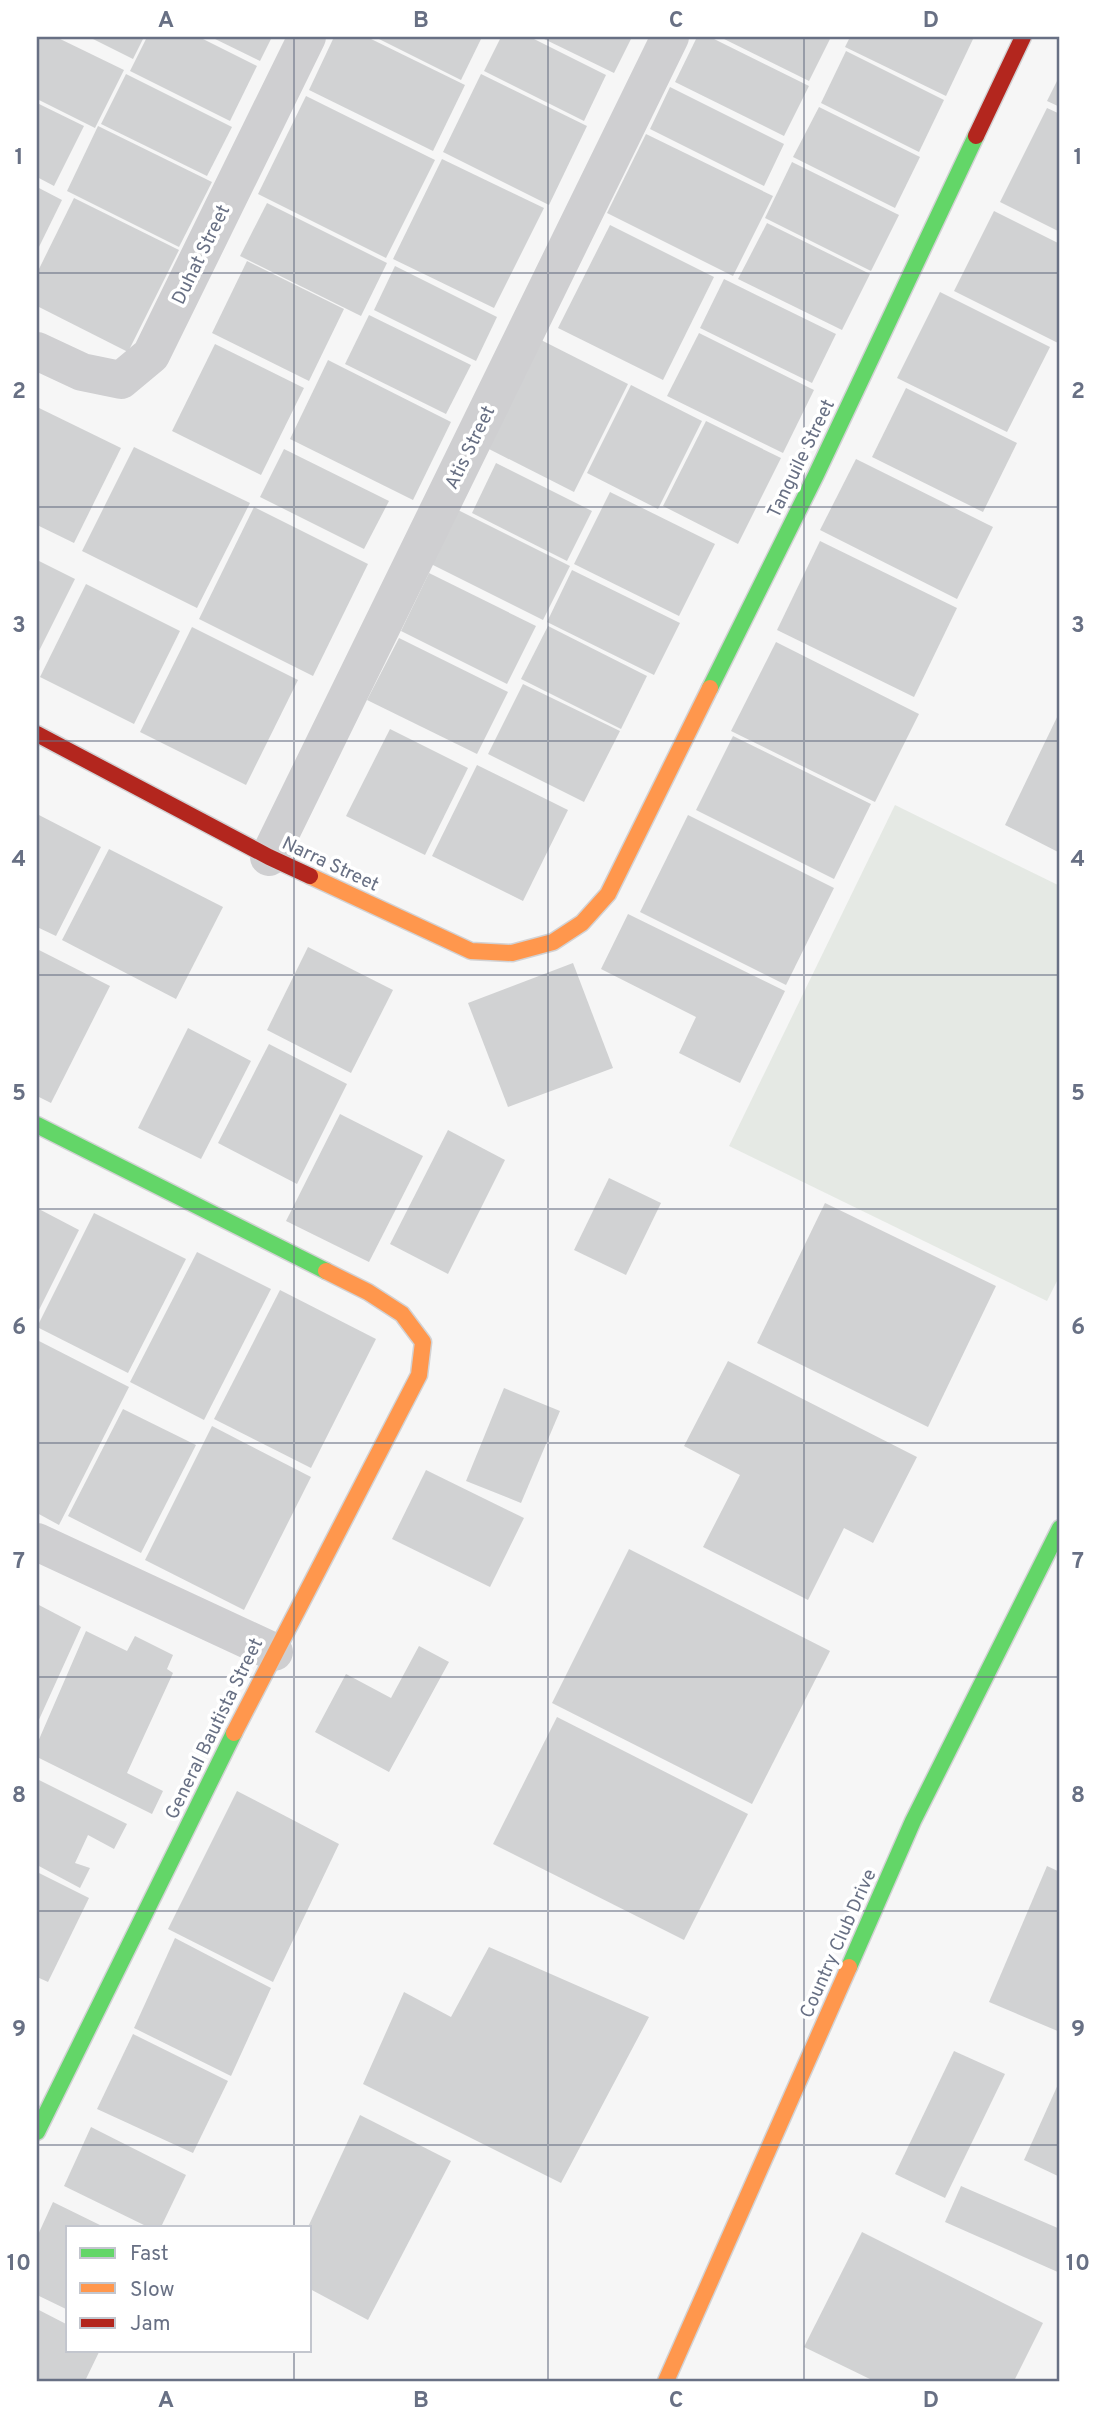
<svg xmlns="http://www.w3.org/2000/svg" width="1097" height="2418" font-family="Overpass,sans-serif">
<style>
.green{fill:#e5e9e4}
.building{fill:#d1d2d3}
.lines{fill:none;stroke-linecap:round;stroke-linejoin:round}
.fast-casing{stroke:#d2d2d4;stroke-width:19}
.slow-casing{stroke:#d2d2d4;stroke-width:19}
.jam-casing{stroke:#d2d2d4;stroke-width:19}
.street{stroke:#cfcfd1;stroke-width:38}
.fast{stroke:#63d668;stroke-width:16}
.slow{stroke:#ff974d;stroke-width:16}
.jam{stroke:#b3261e;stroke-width:16}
.grid{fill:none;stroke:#687084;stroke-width:2;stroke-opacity:0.55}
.labels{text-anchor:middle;stroke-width:7;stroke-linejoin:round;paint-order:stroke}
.street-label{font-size:19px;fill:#687084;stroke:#fff}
.neatline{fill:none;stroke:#687084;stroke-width:2.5}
.grid-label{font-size:23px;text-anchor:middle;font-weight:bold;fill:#687084}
</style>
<rect width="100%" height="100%" fill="#f6f6f6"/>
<!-- green -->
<polygon class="green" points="895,805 1060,886 1060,1275 1047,1301 729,1146"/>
<!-- building -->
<g class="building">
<polygon points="37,37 56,37 124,70 95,128 37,99"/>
<polygon points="94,37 144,37 133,59 93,39"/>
<polygon points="147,37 199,37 257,66 230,121 130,71"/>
<polygon points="211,37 272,37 260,61"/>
<polygon points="334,37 367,37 465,85 433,151 309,90"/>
<polygon points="375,37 482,37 461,80"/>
<polygon points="501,37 530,37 606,75 584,121 484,71"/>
<polygon points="540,37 632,37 614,73"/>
<polygon points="697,37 710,37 809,86 784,136 675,82"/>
<polygon points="720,37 831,37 809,81"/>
<polygon points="850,37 974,37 946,96 845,47"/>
<polygon points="846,51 944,100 919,152 821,103"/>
<polygon points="126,74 232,127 207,176 101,124"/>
<polygon points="481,74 587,126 549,205 443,152"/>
<polygon points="1060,75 1060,107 1047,101"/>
<polygon points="670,87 784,144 764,186 650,129"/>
<polygon points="306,96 435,160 386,258 258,194"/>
<polygon points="37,103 84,126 54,186 37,177"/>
<polygon points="819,107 920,157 895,208 793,157"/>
<polygon points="1047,108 1060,114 1060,232 1000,202"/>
<polygon points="98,126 212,182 179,247 67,191"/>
<polygon points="646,134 773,196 733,276 607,213"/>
<polygon points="442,159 544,208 494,308 393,259"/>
<polygon points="792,162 899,215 871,271 765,218"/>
<polygon points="37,187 62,200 37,251"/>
<polygon points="74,198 179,250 128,352 37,306 37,273"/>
<polygon points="267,203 387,263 361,316 240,256"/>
<polygon points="994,211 1060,244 1060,344 954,291"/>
<polygon points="767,223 870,274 842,330 738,279"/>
<polygon points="610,225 714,277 663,380 558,328"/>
<polygon points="247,261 344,309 309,381 212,333"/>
<polygon points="395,266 497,317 476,361 374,310"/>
<polygon points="724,279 836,334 812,383 700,328"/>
<polygon points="940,292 1050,347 1007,432 897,378"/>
<polygon points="369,315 471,365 446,414 345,364"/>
<polygon points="699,333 814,390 783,453 667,396"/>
<polygon points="541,340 628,384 574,492 487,448"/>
<polygon points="215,344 304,388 261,475 172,431"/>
<polygon points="328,360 451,422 413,500 290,439"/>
<polygon points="631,385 702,421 658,509 587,473"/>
<polygon points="906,388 1017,443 983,512 872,457"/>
<polygon points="37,407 121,448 74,543 37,525"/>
<polygon points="706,421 781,458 738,544 663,506"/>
<polygon points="134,447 250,503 197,608 82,551"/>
<polygon points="284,449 389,501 364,549 260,497"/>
<polygon points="856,459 993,527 957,599 820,530"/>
<polygon points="496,463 592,511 567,561 472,513"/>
<polygon points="610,492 715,544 679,616 574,564"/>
<polygon points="254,507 368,564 313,676 199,619"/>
<polygon points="454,508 570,566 543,620 427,562"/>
<polygon points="820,541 957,608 914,697 777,630"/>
<polygon points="37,560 75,579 37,655"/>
<polygon points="572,570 680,623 654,675 547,622"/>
<polygon points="429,573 536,626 507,684 401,631"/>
<polygon points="86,584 180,631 134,724 40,677"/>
<polygon points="548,626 647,676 621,729 521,679"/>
<polygon points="192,627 298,680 246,785 140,732"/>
<polygon points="399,638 508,692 477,754 367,700"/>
<polygon points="776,642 919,714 875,802 731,731"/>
<polygon points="523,684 620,731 584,802 488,754"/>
<polygon points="1060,711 1060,853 1005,825"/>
<polygon points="390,729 468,768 425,855 346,816"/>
<polygon points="733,736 871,804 834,879 696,810"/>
<polygon points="477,765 568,810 523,901 432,856"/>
<polygon points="37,814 101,847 56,936 37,927"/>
<polygon points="688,815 834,888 786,985 640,912"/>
<polygon points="109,849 223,907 176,999 62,940"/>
<polygon points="628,914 785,991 740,1083 679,1053 696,1017 601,969"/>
<polygon points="308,947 393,990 351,1073 267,1030"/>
<polygon points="37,949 110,986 51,1103 37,1096"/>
<polygon points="573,963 613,1068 508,1107 468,1003"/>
<polygon points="188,1028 251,1061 201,1159 138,1128"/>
<polygon points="269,1044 347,1084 297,1184 218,1143"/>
<polygon points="340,1114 423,1156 369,1262 286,1221"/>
<polygon points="448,1130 505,1160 448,1274 390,1244"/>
<polygon points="609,1178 661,1203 626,1275 574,1250"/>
<polygon points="825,1203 996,1286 928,1427 757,1343"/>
<polygon points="37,1208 79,1230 37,1314"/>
<polygon points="94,1213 186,1259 128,1373 37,1327"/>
<polygon points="197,1252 271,1289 204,1420 130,1382"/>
<polygon points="280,1290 376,1339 311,1468 214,1419"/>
<polygon points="37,1340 129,1387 59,1525 37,1513"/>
<polygon points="728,1361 917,1457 873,1543 844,1528 808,1600 703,1547 740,1475 684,1446"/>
<polygon points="504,1388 560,1411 521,1503 466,1481"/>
<polygon points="123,1409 196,1445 141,1553 68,1516"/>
<polygon points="212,1426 311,1477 244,1610 145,1560"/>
<polygon points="426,1470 524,1518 490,1587 392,1539"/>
<polygon points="629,1549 830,1651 752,1804 552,1703"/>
<polygon points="37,1604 81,1627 37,1724"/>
<polygon points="86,1631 127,1651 135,1636 173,1655 167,1669 173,1673 127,1773 163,1791 152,1814 37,1757 37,1744"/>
<polygon points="419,1646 449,1662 389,1772 315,1732 346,1674 391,1698"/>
<polygon points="557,1717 748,1814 684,1940 493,1844"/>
<polygon points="37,1779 127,1824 114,1849 88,1835 75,1863 90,1868 80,1888 37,1865"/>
<polygon points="237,1791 339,1844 273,1982 168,1929"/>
<polygon points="1047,1866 1060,1872 1060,2032 989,2002"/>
<polygon points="37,1872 89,1898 48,1982 37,1977"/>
<polygon points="175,1938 271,1988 231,2076 134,2028"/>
<polygon points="489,1947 649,2017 561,2183 363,2084 404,1992 451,2017"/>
<polygon points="133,2034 228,2081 193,2153 97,2109"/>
<polygon points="954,2051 1005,2074 945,2198 895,2174"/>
<polygon points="1060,2080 1060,2177 1024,2160"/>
<polygon points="360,2115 451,2161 368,2320 310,2289 308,2227"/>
<polygon points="91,2127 186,2175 161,2227 148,2227 64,2186"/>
<polygon points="961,2186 1060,2229 1060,2273 945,2222"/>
<polygon points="53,2202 104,2227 68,2227 68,2310 37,2295 37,2237"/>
<polygon points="862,2232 1043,2323 1014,2381 874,2381 804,2347"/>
<polygon points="37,2309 68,2325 68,2350 100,2350 85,2381 37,2381"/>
</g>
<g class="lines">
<!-- fast casing -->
<g class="fast-casing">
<g id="fast">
<polyline points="710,688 816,475 976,136"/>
<polyline points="37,1125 326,1271"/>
<polyline points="849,1967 913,1821 1060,1528"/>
<polyline points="37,2132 234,1733"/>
</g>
</g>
<!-- slow casing -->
<g class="slow-casing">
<g id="slow">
<polyline points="310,876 471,951 512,953 553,942 582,923 608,894 710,688"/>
<polyline points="234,1733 419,1375 423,1342 402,1314 368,1292 326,1271"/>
<polyline points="666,2381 849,1967"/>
</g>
</g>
<!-- jam casing -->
<g class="jam-casing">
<g id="jam">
<polyline points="976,136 1023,37"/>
<polyline points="37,734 269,857 310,876"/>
</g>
</g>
<!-- street -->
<g class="street">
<polyline points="37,351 82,372 121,380 151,355 307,37"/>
<polyline points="269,857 670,37"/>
<polyline points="37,1542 274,1652"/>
</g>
<!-- fast -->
<use href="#fast" class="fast"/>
<!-- slow -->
<use href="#slow" class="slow"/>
<!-- jam -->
<use href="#jam" class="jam"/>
</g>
<!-- grid -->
<path class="grid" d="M294 37V2227M548 37V2381M804 37V2381M37 273H1060M37 507H1060M37 741H1060M37 975H1060M37 1209H1060M37 1443H1060M37 1677H1060M37 1911H1060M37 2145H1060M294 2350V2381"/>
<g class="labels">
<!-- street labels -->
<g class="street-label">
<text transform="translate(200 254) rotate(-64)" y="7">Duhat Street</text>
<text transform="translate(469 447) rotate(-64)" y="7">Atis Street</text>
<text transform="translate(800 458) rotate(-64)" y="7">Tanguile Street</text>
<text transform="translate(331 863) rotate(25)" y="7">Narra Street</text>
<text transform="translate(213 1728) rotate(-64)" y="7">General Bautista Street</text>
<text transform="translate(837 1943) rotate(-66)" y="7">Country Club Drive</text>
</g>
</g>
<!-- border -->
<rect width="1097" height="2418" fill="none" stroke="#ffffff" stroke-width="77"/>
<!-- legend -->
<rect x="66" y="2226" width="245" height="126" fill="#ffffff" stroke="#c3c6ce" stroke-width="2"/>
<rect x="80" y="2248" width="35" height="10" fill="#63d668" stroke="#c3c6ce" stroke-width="2"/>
<text x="130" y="2260" font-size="21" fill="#687084">Fast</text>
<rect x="80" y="2283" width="35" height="10" fill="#ff974d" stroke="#c3c6ce" stroke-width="2"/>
<text x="130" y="2296" font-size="21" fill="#687084">Slow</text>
<rect x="80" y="2318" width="35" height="10" fill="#b3261e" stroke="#c3c6ce" stroke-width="2"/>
<text x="130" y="2330" font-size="21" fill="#687084">Jam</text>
<rect x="38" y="38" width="1020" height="2342" class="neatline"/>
<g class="grid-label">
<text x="166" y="27">A</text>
<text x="421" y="27">B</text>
<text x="676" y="27">C</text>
<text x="931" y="27">D</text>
<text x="19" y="164">1</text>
<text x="1078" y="164">1</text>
<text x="19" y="398">2</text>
<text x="1078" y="398">2</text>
<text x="19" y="632">3</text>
<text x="1078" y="632">3</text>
<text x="19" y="866">4</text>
<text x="1078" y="866">4</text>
<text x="19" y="1100">5</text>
<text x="1078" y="1100">5</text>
<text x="19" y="1334">6</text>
<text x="1078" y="1334">6</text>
<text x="19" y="1568">7</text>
<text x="1078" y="1568">7</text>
<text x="19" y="1802">8</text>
<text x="1078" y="1802">8</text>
<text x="19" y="2036">9</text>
<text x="1078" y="2036">9</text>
<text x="19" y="2270">10</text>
<text x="1078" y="2270">10</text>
<text x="166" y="2407">A</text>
<text x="421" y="2407">B</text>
<text x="676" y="2407">C</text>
<text x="931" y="2407">D</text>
</g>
</svg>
